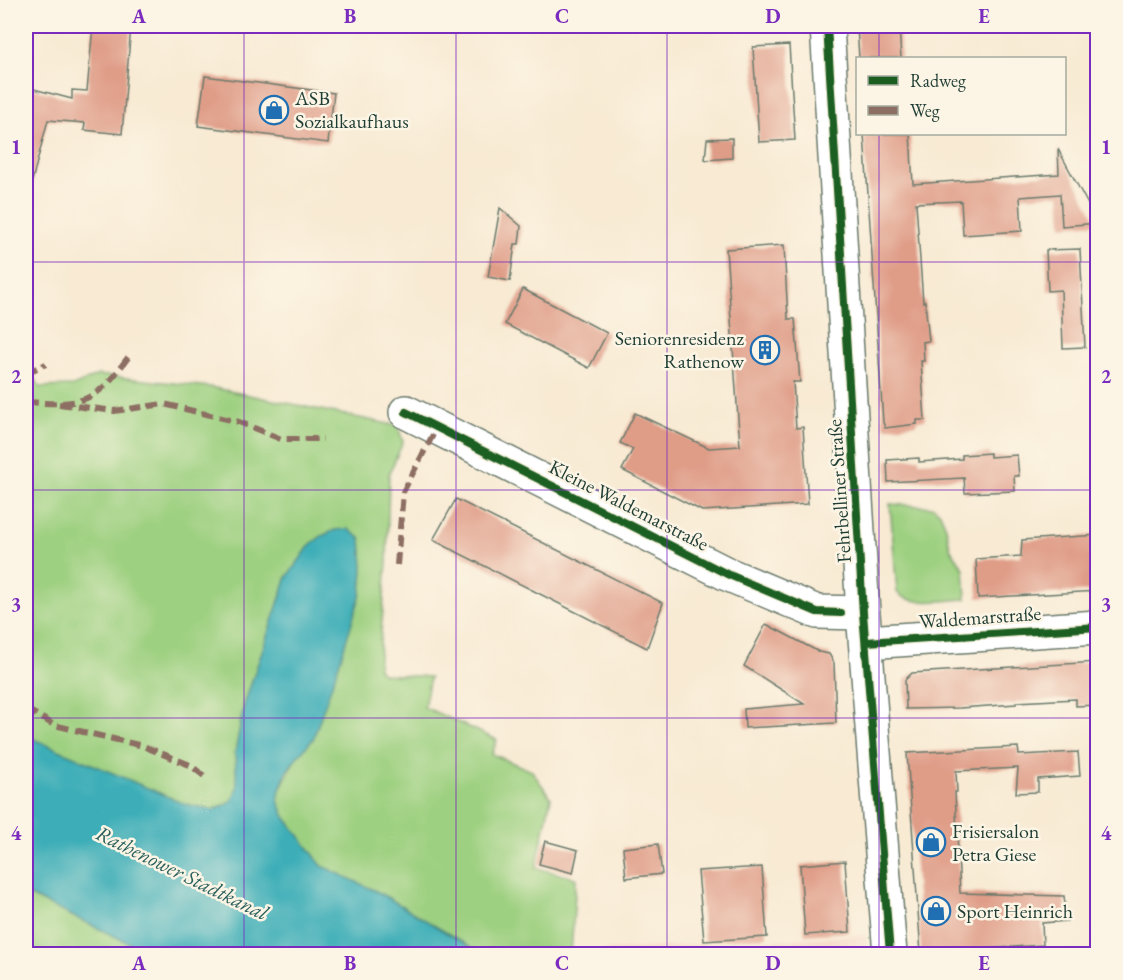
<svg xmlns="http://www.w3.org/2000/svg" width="1123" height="980" font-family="'EB Garamond',serif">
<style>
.built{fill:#f4d3c1}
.green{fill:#9dd080;stroke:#5e865a;stroke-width:1.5}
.water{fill:#3eaeb8;stroke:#2e7676;stroke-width:1.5}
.building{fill:#df9c87}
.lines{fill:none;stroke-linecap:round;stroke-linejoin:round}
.minor-casing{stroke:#6b7a6c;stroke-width:36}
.major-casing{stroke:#6b7a6c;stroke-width:36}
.minor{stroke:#fff;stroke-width:33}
.major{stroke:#fff;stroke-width:33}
.quiet{stroke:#8d6e63;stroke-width:6;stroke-dasharray:12 6;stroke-linecap:butt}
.cycleway-casing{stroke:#fcf5e5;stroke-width:11}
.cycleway{stroke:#1b5e20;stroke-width:8}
.grid{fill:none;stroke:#7b2cbf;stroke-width:1.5;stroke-opacity:0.55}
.labels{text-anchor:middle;stroke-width:5;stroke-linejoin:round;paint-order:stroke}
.poi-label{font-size:20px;fill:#1f3d34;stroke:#fcf5e5;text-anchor:start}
.street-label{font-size:20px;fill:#1f3d34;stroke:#fcf5e5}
.water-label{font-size:21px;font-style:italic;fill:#285f5c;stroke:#fcf5e5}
.neatline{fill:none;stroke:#7b2cbf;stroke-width:2}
.grid-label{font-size:20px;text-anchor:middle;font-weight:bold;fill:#7b2cbf}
</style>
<rect width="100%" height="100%" fill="#fcf5e5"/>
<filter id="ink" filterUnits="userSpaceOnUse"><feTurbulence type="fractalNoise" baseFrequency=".0167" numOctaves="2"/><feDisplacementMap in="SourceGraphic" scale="12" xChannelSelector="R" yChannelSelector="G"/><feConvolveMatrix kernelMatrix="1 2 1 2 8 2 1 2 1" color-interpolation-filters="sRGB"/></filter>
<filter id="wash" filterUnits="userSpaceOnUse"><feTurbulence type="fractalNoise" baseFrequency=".008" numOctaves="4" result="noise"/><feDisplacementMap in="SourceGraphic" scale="24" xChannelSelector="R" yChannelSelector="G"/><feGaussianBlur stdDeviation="1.35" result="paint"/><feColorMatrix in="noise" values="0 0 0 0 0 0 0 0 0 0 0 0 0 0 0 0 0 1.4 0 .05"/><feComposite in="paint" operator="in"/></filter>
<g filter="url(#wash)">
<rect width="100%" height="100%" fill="#f8ead3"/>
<!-- built -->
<g class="built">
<polygon points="26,160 38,164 28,202 26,201"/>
<polygon points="866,935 867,954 571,954 571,952"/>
</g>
<!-- green -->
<g class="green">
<polygon points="26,368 28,368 40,387 73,386 98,375 210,387 398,426 403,442 389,474 387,563 378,668 384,674 430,677 424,707 497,740 492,754 532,771 551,798 536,868 576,878 571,954 482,954 380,893 322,866 285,817 278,801 280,789 296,758 313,739 361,593 363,568 361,539 348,529 335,530 322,536 311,544 287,577 244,705 235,753 237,787 233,799 227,804 214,810 185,804 26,736"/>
<path d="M890 504 934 507 940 513 946 527 950 548 964 569 966 599C949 600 908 607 897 592Z"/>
<polygon points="26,894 152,954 41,954 26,947"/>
</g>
<!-- water -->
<polygon class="water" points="348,529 361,539 363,568 361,593 339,664 313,739 296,758 287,771 280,789 278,801 285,817 322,866 380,893 482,954 152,954 26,894 26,736 185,804 214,810 227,804 233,799 237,787 235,753 244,705 287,577 311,544 322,536 335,530"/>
<g id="blocks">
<!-- building -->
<g class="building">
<polygon points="93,26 131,26 122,134 84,130 85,123 48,120 32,181 26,180 26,87 72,99 72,90 87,91"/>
<polygon points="899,26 901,58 859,58 857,27"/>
<polygon points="789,45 795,140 759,142 753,47"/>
<polygon points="205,76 334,93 328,143 198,126"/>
<polygon points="864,134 910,134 913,184 1059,174 1058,149 1098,223 1062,226 1060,194 1020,197 1022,231 963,235 961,201 916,203 923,302 925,301 929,341 923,342 924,361 921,361 925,420 917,420 917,424 885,428 883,422"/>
<polygon points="732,138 732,158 705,160 707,139"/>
<polygon points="500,208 521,226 519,244 515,244 510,281 488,277"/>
<polygon points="784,245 788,319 795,319 800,382 793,382 796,428 803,427 808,504 702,511 622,470 633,449 620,443 635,413 709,448 740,446 726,249"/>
<polygon points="1080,249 1085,347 1063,348 1061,290 1048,291 1046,250"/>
<polygon points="523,289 607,333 589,368 505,324"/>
<polygon points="990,453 990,457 1017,455 1019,476 1014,476 1015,491 965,493 964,478 888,482 887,460 919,458 919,462 962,459 962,455"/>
<polygon points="456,499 663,603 647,648 433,540"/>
<polygon points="1098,535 1098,591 978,598 976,559 1021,556 1022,540"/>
<polygon points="766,624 819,652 829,654 834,663 836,723 745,728 744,709 804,704 744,666"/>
<polygon points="1098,662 1098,705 1076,706 1076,699 1016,702 1016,704 960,708 906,709 905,680 912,673"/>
<polygon points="1018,747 1019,755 1078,752 1080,776 1038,779 1038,792 1016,793 1018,768 956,771 957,792 955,792 960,893 1064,896 1067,921 1042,923 1043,945 966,950 966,954 921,954 907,753"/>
<polygon points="545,841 578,850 573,873 539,864"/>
<polygon points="658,844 662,874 626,878 623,848"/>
<polygon points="845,861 850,932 805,935 800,865"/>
<polygon points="762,867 767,937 704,941 698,871"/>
</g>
</g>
</g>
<g filter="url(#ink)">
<use href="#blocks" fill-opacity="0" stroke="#6b7a6c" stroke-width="1.5"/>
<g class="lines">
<!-- minor casing -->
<g class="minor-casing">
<g id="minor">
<polyline points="406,412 727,574 817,612 863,613"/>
<polyline points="866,642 1098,627"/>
</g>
</g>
<!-- major casing -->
<g class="major-casing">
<polyline id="major" points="827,26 863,613 890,954"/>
</g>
<!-- minor -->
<use href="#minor" class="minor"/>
<!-- major -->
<use href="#major" class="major"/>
<!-- quiet -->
<g class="quiet">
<polyline points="26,373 46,364"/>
<path d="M26 402C48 403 76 407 96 393 110 384 120 367 131 354"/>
<polyline points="59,404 114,411 164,404 239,422 281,439 323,439"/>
<polyline points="397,565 403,492 437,427"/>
<polyline points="26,709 54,725 143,746 190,765 204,776"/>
</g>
<!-- cycleway casing -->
<g class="cycleway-casing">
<g id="cycleway">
<polyline points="827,26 863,613 890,954"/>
<polyline points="406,412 727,574 817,612 841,613"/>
<polyline points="866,642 1098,627"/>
</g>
</g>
<!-- cycleway -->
<use href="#cycleway" class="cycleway"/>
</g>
</g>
<!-- grid -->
<path class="grid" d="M244 26V954M456 26V954M667 26V954M879 26V58M879 134V954M26 262H1098M26 490H1098M26 718H1098"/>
<!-- icons -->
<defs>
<g id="shop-ring" transform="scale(1.5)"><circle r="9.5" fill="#fcf5e5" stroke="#1f6fb2" stroke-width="1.5"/><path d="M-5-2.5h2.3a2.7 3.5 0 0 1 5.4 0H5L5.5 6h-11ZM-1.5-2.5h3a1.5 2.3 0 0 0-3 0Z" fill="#1f6fb2"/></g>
<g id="building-ring" transform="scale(1.5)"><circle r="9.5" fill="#fcf5e5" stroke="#1f6fb2" stroke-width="1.5"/><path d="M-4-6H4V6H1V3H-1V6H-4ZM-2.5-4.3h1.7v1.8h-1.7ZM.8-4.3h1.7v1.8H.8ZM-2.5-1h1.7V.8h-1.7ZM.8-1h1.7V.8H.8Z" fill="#1f6fb2"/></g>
</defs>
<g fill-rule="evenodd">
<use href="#shop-ring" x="274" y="110"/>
<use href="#building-ring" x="765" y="350"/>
<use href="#shop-ring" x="931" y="842"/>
<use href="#shop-ring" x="936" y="911"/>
</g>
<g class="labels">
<!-- poi labels -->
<g class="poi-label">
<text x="295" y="105">ASB<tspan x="295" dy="23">Sozialkaufhaus</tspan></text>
<text x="744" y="345" text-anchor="end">Seniorenresidenz<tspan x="744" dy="23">Rathenow</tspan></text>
<text x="952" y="838">Frisiersalon<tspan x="952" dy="23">Petra Giese</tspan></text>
<text x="957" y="918">Sport Heinrich</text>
</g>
<!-- street labels -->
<g class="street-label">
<text transform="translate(839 491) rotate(-94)" y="7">Fehrbelliner Straße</text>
<text transform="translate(629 505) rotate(27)" y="7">Kleine Waldemarstraße</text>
<text transform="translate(980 617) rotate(-4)" y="7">Waldemarstraße</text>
</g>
<!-- water labels -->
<g class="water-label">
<text transform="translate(182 873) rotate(26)" y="7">Rathenower Stadtkanal</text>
</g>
</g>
<!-- margin -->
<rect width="1123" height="980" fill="none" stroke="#fcf5e5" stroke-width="66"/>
<!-- legend -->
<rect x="856" y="57" width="210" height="78" fill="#fcf5e5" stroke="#a4ab9e" stroke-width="1.5"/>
<rect x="868" y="76" width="30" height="9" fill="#1b5e20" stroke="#a4ab9e" stroke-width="1.5"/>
<text x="910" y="87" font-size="18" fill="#1f3d34">Radweg</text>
<rect x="868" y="106" width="30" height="9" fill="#8d6e63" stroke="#a4ab9e" stroke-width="1.5"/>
<text x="910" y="117" font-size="18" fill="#1f3d34">Weg</text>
<rect x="33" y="33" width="1057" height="914" class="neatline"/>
<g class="grid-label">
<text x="139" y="23">A</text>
<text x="350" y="23">B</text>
<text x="562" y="23">C</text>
<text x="773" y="23">D</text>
<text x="984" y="23">E</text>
<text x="16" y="154">1</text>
<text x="1106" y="154">1</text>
<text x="16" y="383">2</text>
<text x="1106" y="383">2</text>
<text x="16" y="611">3</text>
<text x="1106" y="611">3</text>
<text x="16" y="840">4</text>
<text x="1106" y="840">4</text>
<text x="139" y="970">A</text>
<text x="350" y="970">B</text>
<text x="562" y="970">C</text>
<text x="773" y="970">D</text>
<text x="984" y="970">E</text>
</g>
</svg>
